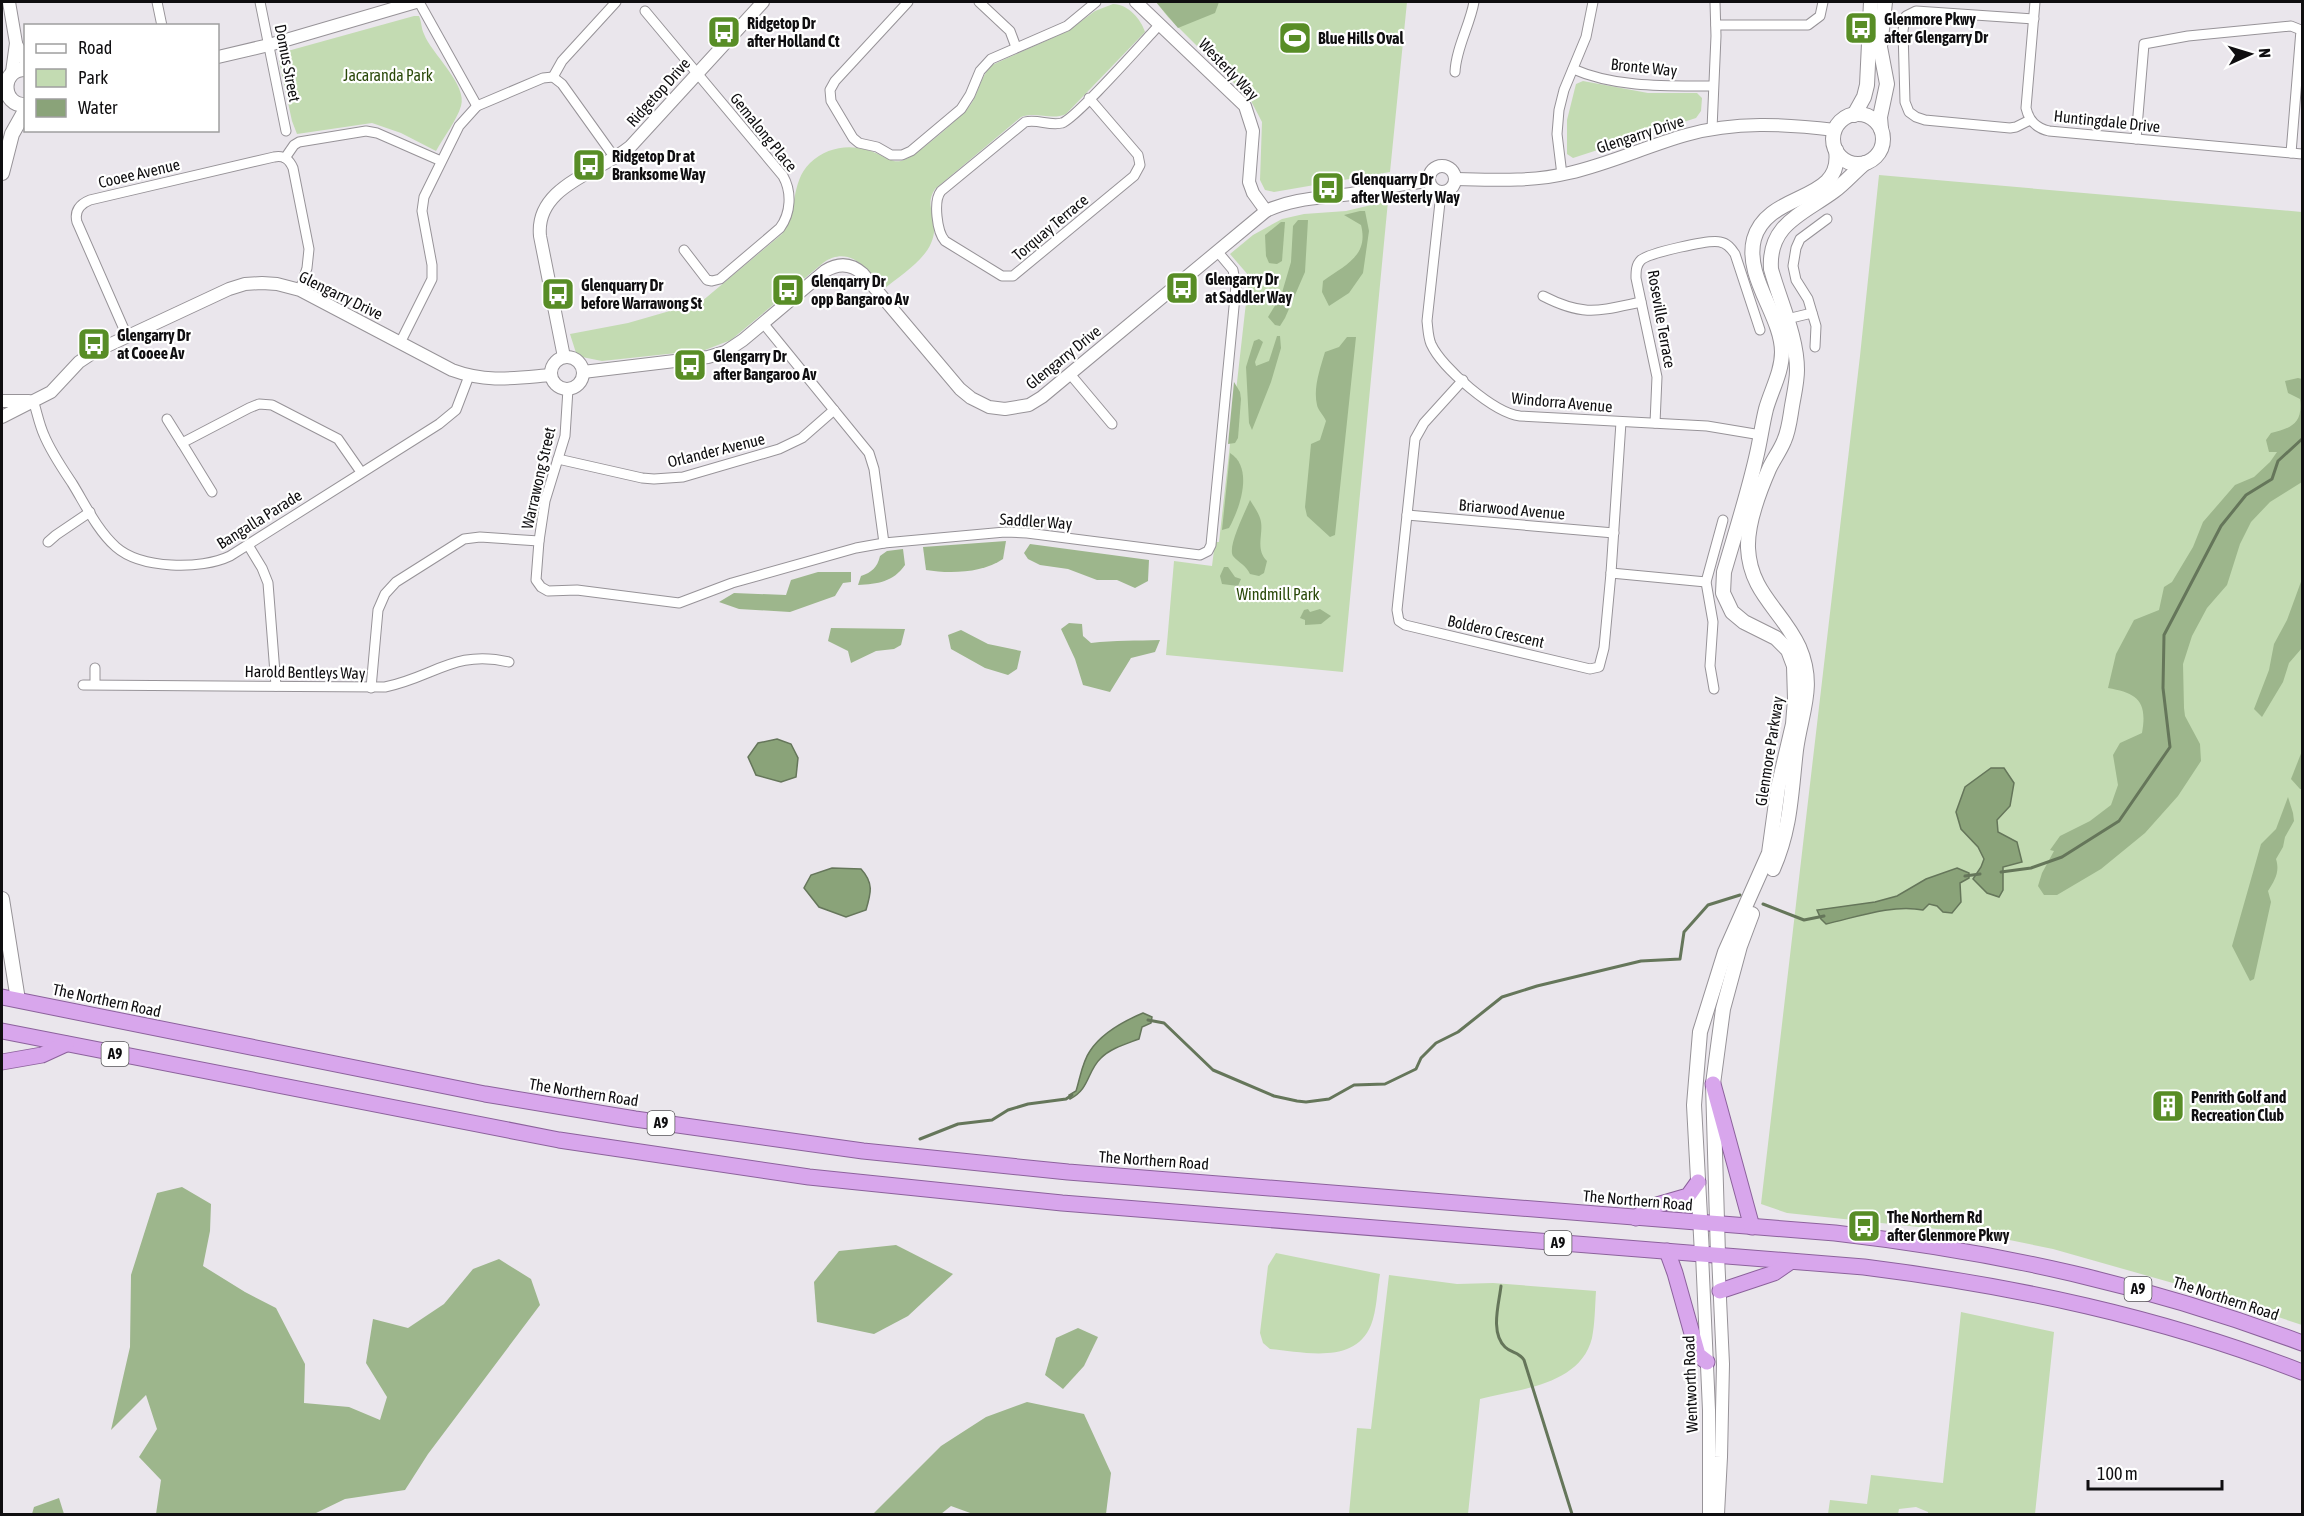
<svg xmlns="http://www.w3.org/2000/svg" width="2304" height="1516" font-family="'Asap Condensed',sans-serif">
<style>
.green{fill:#c3dbb2}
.forest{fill:#9db68c}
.water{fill:#8aa379;stroke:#65765a;stroke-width:1.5}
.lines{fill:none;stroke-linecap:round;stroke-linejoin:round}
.stream{stroke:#65765a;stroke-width:3}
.minor-casing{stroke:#979398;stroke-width:11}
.tertiary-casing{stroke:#979398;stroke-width:14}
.secondary-casing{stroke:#979398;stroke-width:16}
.trunk-casing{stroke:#8c629c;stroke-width:17}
.minor{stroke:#fff;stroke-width:9}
.tertiary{stroke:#fff;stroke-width:12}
.secondary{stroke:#fff;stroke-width:14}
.trunk{stroke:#d8a6ec;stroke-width:15}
.labels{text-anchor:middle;stroke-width:4.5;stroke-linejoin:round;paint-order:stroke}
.shield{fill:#fff;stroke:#575658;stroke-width:1.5}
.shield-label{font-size:15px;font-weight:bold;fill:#0f0e10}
.poi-label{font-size:16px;font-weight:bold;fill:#0f0e10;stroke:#fff;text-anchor:start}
.street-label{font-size:16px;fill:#0f0e10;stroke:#fff}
.park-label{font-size:16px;fill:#2a4909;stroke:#fff}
</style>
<rect width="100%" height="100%" fill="#eae6ec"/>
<!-- green -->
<g class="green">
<polygon points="1156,2 1407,2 1390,172 1274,192 1265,190 1260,180 1262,122 1250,99 1168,17"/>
<path d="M1113 4C1128 4 1141 19 1145 32L1066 114C1051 121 1037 111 1021 117L935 189C926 203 933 210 934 225 937 254 904 272 884 289 868 270 850 244 823 263L731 340 705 350 602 361 577 356 570 334 628 323 701 302 782 234C798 213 790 182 810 163 829 145 855 143 878 154 887 158 894 164 904 160 915 157 964 115 971 104 980 90 979 79 992 65L1068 31 1095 11Z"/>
<path d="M414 16H419C422 23 421 28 424 34 431 53 468 85 461 106 457 120 443 138 436 151L401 133 372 123 297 134 292 121 279 61 284 52Z"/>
<polygon points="1583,81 1648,93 1697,93 1702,98 1701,111 1696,118 1573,158 1567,154 1567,120 1576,84"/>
<polygon points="1879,175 2302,212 2302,1325 2194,1289 2053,1249 1975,1233 1787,1213 1761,1204 1860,356"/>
<polygon points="1388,201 1343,672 1166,655 1174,561 1212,566 1215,542 1219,542 1249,276 1230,254 1253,235 1282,219 1304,214 1346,211"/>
<path d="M1276 1253 1380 1274C1377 1290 1377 1310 1371 1325 1355 1365 1304 1352 1270 1349L1263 1343 1260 1333 1268 1266Z"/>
<path d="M1389 1275 1457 1284 1493 1283 1596 1291C1595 1306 1595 1323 1592 1338 1580 1386 1518 1389 1480 1399L1468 1514H1349L1357 1428 1371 1429Z"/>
<polygon points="1961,1312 2054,1332 2035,1514 1928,1514 1928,1512 1916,1507 1899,1509 1898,1514 1828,1514 1830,1500 1867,1504 1871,1475 1943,1483"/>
</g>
<!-- forest -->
<g class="forest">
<polygon points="1156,2 1219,2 1215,13 1178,28"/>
<path d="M1360 211H1365L1369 231 1363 273 1349 293 1329 306 1322 292 1323 281C1345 265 1369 256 1361 225L1344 215Z"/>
<polygon points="1298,220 1308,220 1305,272 1285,318 1280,326 1275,325 1268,317 1281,296 1291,262 1293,226"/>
<polygon points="1281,222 1285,222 1282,261 1277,264 1269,263 1266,256 1265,235"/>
<polygon points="1277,336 1280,336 1281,348 1271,382 1252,430 1249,423 1246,367 1254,341 1259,339 1263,342 1255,362 1256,366 1269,361"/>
<path d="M1347 337H1356L1335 535 1330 537 1307 516 1305 507 1311 444 1320 440 1326 421C1324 416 1318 410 1317 405 1313 388 1320 369 1325 352L1339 347Z"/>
<path d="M2298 378 2302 379V482L2270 502 2251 522 2240 544 2227 585 2207 608 2192 636 2183 664 2184 708 2185 716 2200 744 2201 761 2178 796 2145 833 2101 869 2057 895H2044L2038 886 2042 873 2054 851 2050 850 2060 836 2090 821 2111 805 2118 785 2113 755 2120 743 2142 733C2148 700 2136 693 2108 688L2116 654 2134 620 2159 610 2164 587 2172 582 2193 547 2203 522 2235 485 2254 477 2270 462 2277 452H2269L2266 440 2271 433C2292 428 2303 423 2300 399L2288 393 2285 381Z"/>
<polygon points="1234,382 1240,392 1241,399 1238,438 1235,443 1228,444"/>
<path d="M1230 453C1254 468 1240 508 1229 528L1222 530Z"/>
<path d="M1250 500C1253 505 1258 512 1260 518 1265 532 1254 548 1267 561L1264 573 1259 576 1250 574C1246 565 1239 563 1233 556 1227 547 1246 510 1250 500Z"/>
<path d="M1006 541 1003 559C983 573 950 574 926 570L923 547Z"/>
<polygon points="1030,544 1149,560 1148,581 1135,588 1117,580 1097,580 1068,569 1040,565 1028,559 1024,553"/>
<path d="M903 549 905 565C893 582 878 584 858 585L861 576C872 572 877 568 880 556L887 551Z"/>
<polygon points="1224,567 1228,567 1235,577 1241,579 1238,586 1222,584 1220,576"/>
<polygon points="818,572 851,572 851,582 843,583 835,596 790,612 739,609 719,602 734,593 786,595 791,580"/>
<polygon points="2302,579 2302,648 2289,663 2283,682 2262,717 2254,709 2269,670 2274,644 2287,620"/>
<polygon points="1308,609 1310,612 1320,609 1331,616 1321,624 1305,625 1305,620 1300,618 1304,610"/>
<path d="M1069 623 1082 624 1083 636 1091 643C1115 640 1137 641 1160 640L1155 652 1131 658 1110 692 1083 685 1075 659 1061 629Z"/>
<polygon points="831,628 905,629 901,645 894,649 876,651 851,663 848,651 828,641"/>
<polygon points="961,630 988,644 1021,651 1017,669 1008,675 985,668 951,649 948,635"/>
<polygon points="2302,751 2302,789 2300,789 2291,779"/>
<path d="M2288 797 2293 813 2294 821 2285 837 2283 847 2276 859C2280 872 2275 880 2268 891L2271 902 2254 979 2250 981 2232 946 2261 844 2276 829Z"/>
<polygon points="182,1187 211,1204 210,1231 203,1266 245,1292 276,1308 305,1364 304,1403 349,1407 380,1420 387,1397 366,1363 373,1319 408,1328 444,1304 473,1269 499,1259 531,1279 540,1305 428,1454 405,1490 345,1499 314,1514 156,1514 161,1480 139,1457 157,1429 146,1395 111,1430 130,1347 131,1275 157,1193"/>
<polygon points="896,1245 953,1274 908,1316 874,1334 817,1322 814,1282 839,1251"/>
<polygon points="1078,1328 1098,1337 1084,1366 1063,1389 1045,1375 1056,1338"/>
<polygon points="1027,1402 1084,1414 1111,1473 1106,1514 973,1514 951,1506 941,1514 873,1514 941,1446 986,1417"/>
<polygon points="59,1498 64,1514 32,1514 34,1507"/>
</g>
<!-- water -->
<g class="water">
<polygon points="777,739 791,744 798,758 796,777 781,782 756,775 748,757 758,743"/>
<polygon points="1991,768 2004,768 2014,783 2010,806 1997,820 1998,832 2017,842 2022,862 2003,867 2003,890 1999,897 1987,893 1973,879 1981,867 1984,859 1978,847 1961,829 1956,812 1965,787"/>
<path d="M832 868 861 869C874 883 871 893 866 910L846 917 819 907 804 888 811 875Z"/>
<path d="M1957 868 1969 873V878L1960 883 1961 902 1952 913 1943 912 1937 906 1929 904 1923 910C1892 904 1857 917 1826 924L1821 919 1817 910 1875 902 1897 896 1926 879Z"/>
<path d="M1143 1013 1152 1017 1151 1023 1142 1027 1139 1039C1126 1044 1111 1048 1101 1058 1087 1071 1090 1089 1070 1099L1069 1095 1076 1091C1080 1079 1082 1062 1090 1051 1101 1034 1124 1021 1143 1013Z"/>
</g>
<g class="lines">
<!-- stream -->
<g class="stream">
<polyline points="2001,872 2031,868 2062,857 2119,821 2170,747 2163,688 2164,635 2221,526 2246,495 2272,479 2278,461 2302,439"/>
<polyline points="1965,876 1980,874"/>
<polyline points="1763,904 1804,920 1824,916"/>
<polyline points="1148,1020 1164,1023 1213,1070 1274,1096 1297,1101 1306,1102 1329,1099 1354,1085 1385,1084 1416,1069 1421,1058 1436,1043 1458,1032 1502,997 1537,986 1641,961 1680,959 1684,932 1708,905 1740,895"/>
<polyline points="920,1139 958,1124 992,1120 1008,1110 1028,1104 1066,1099 1072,1095"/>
<path d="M1501 1286C1499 1304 1490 1332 1505 1347 1511 1353 1519 1352 1524 1360L1572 1514"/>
</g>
<!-- minor casing -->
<g class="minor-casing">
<g id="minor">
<polyline points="157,2 162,26"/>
<polyline points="260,2 286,131"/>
<polyline points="419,2 477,106"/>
<polyline points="908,2 835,81 830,90 831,101 853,138 859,143 877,147 891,155 902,155 911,151 961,109 970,95 980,71 991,59 1067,26 1096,2"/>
<polyline points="979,2 1010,31 1016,47"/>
<path d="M2035 2 2026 108C2029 121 2036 128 2049 131L2302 154"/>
<path d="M645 11 783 176C792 192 791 213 780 228L720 279 712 281 707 280 684 250"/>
<polyline points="1716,25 1808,25 1820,16 1823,2"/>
<path d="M1573 69C1616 88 1667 86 1713 86"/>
<path d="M1455 72C1456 48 1470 25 1474 2"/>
<polyline points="553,77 562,61 616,2"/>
<path d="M1089 98 1138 155 1140 165 1134 176 1013 276H1002L945 241C937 232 933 201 941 191L1025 122C1038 119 1049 126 1062 123 1076 118 1137 49 1151 34L1160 24"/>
<polyline points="2030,120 2016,127 2010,128 1925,120 1916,117 1909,112 1905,102 1903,30 1906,16 1916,11 2034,19"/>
<polyline points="1712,129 1716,36 1715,2"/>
<polyline points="2136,139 2144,44 2188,36 2291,26 2301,30 2291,153"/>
<polyline points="285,158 294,145 299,142 366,131 377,133 441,161"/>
<polyline points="1562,175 1557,134 1559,110 1564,90 1586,37 1593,2"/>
<path d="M1441 193 1427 321C1428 329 1428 337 1431 344 1442 368 1494 413 1520 416L1707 426 1761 435"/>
<path d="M1543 296C1584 317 1598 311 1641 302"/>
<polyline points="1787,319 1812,313"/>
<polyline points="763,323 869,453 874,469 884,543"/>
<path d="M127 336 77 222C74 211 80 204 90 200L274 157C284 155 289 159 293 168L309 249 307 268 300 290"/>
<polyline points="400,343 432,279 432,265 422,211 424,197 459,126 477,106 543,78 553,77 562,84 615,158"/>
<polyline points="1815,347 1816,326 1808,299 1796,280 1793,266 1796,248 1800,239 1827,219"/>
<polyline points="1070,374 1112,424"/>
<polyline points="1463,380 1424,423 1415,439 1397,610 1399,621 1405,625 1590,669 1599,667 1604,648 1611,573 1621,422"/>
<polyline points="568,389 565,436 545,501 539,541 536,580 541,587 548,591 577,590 679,603 732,583 856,548 884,543 1005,532 1027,533 1200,555 1208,551 1211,545 1236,286 1233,270 1217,251"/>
<path d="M33 400C37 412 39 424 44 435 51 452 62 468 72 483 85 504 97 530 116 547 141 569 201 570 230 556L439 424 456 410 469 376"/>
<polyline points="167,419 182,443"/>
<path d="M1655 423 1657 377 1636 278C1636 271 1636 265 1641 260 1649 253 1710 239 1720 242 1727 243 1731 248 1735 254L1760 330"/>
<polyline points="558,459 642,478 654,479 683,477 779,449 802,438 834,410"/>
<polyline points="212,492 182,443 249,408 259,404 272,405 338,439 361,472"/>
<polyline points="1407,515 1614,533"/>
<polyline points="48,542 56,535 90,512"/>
<polyline points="248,545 262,568 268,583 276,686"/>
<polyline points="1611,573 1706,582"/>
<polyline points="95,668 95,684"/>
<path d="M83 685 385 687C434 677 455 649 509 662"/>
<polyline points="371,688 378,610 385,594 396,582 464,539 480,537 539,541"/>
<polyline points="1714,689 1710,666 1713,622 1706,582 1723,520"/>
</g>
</g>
<!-- tertiary casing -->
<g class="tertiary-casing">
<g id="tertiary">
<polyline points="9,2 16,43 12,72"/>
<polyline points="1136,2 1245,106 1253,131 1249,182 1253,193 1266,211"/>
<polyline points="16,44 26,62"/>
<polyline points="218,57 269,45 416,2"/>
<circle cx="1442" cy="179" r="13"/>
<path d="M1456 179C1494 180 1532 182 1569 173 1609 164 1647 146 1686 135 1735 121 1785 124 1835 130"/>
<path d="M564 357 540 236C535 186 598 173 630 147L763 2"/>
<circle cx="567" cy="373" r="16"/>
<path d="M583 372 708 357 725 352 743 340 825 271C838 263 851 263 863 274L960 389 971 398 989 407 1005 409 1029 405 1042 397 1266 211C1293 198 1322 198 1351 194 1377 190 1402 183 1429 181"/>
<polyline points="2,401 29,401"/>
<path d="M2 417 51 392 79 362 94 352 229 289 245 284 262 283 277 284 300 290 452 370C487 383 515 378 551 375"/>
<polyline points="1702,1254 1709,1410 1709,1514"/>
<polyline points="1718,1514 1721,1457 1723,1364 1718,1255"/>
</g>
</g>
<!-- secondary casing -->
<g class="secondary-casing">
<g id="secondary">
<path d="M26 69C0 68 0 106 26 105"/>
<circle cx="1858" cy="139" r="25"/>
<polyline points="1854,115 1864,97 1867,85 1871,2"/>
<polyline points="1881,129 1880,117 1887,84 1880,47 1885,2"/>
<polyline points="2,173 12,134 26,109"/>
<path d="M1773 869C1791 828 1791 793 1796 750 1801 712 1816 686 1799 647 1782 610 1750 593 1748 548 1747 523 1759 492 1769 469 1773 460 1780 451 1784 441 1789 430 1790 418 1792 406 1794 394 1797 382 1797 370 1797 336 1780 302 1771 269 1768 224 1803 214 1834 191 1845 183 1854 172 1865 163"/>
<polyline points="2,899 18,1000"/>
<path d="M1702 1254 1694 1105 1700 1032 1725 952 1769 853 1778 788 1793 724 1795 699 1794 666 1788 650 1776 638 1744 622 1732 612 1723 593 1724 572C1735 534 1747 497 1756 458 1760 442 1762 425 1766 409 1771 391 1782 372 1782 352 1782 316 1744 277 1754 239 1768 190 1844 204 1836 150"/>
<polyline points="1718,1255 1713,1084 1723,1009 1740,946 1752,914"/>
</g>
</g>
<!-- trunk casing -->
<g class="trunk-casing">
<g id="trunk">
<path d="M2 997 485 1094 635 1119 863 1151 1068 1172 1835 1233C2000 1252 2147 1285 2302 1343"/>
<path d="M2 1031 559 1140 809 1177 1062 1203 1864 1267C2015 1286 2161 1317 2302 1372"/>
<polyline points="2,1062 42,1055 66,1044"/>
<polyline points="1713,1084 1752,1227"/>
<polyline points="1636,1218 1650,1207 1688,1196 1698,1182"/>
<polyline points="1667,1251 1675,1273 1698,1355 1707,1362"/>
<polyline points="1720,1291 1774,1273 1790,1262"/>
</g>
</g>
<!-- minor -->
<use href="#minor" class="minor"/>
<!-- tertiary -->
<use href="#tertiary" class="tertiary"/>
<!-- secondary -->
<use href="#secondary" class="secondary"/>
<!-- trunk -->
<use href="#trunk" class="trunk"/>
</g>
<!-- icons -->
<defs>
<g id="bus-square" transform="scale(1.725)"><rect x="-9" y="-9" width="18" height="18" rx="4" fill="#588d26" stroke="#fff"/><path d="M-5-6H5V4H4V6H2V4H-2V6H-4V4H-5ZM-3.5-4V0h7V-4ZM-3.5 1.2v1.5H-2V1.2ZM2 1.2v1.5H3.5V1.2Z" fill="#fff"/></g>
<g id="stadium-square" transform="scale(1.725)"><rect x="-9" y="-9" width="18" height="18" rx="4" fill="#588d26" stroke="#fff"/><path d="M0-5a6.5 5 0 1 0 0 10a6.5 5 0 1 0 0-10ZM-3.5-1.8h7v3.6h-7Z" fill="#fff"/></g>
<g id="building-square" transform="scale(1.725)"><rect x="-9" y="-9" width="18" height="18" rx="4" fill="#588d26" stroke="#fff"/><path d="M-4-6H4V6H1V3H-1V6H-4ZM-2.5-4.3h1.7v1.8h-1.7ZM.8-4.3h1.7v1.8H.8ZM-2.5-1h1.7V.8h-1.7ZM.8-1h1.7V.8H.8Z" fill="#fff"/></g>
</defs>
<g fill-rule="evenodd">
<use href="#bus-square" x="1861" y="28"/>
<use href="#bus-square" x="724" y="32"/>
<use href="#stadium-square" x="1295" y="38"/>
<use href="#bus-square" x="589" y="165"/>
<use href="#bus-square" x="1328" y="188"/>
<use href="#bus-square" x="1182" y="288"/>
<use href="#bus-square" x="788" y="290"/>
<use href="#bus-square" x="558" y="294"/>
<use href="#bus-square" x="94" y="344"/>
<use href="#bus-square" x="690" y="365"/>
<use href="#building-square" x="2168" y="1106"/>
<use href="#bus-square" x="1864" y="1226"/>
</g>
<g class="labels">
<!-- shield labels -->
<g class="shield">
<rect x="101.5" y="1042" width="27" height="24" rx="4.5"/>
<rect x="647.5" y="1111" width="27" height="24" rx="4.5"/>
<rect x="1544.5" y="1231" width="27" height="24" rx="4.5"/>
<rect x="2124.5" y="1277" width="27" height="24" rx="4.5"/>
</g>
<g class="shield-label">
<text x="115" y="1059">A9</text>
<text x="661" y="1128">A9</text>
<text x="1558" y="1248">A9</text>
<text x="2138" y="1294">A9</text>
</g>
<!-- poi labels -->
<g class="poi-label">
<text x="1884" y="25">Glenmore Pkwy<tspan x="1884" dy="18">after Glengarry Dr</tspan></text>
<text x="747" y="29">Ridgetop Dr<tspan x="747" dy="18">after Holland Ct</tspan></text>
<text x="1318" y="44">Blue Hills Oval</text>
<text x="612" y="162">Ridgetop Dr at<tspan x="612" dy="18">Branksome Way</tspan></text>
<text x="1351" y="185">Glenquarry Dr<tspan x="1351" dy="18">after Westerly Way</tspan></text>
<text x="1205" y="285">Glengarry Dr<tspan x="1205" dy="18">at Saddler Way</tspan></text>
<text x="811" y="287">Glenqarry Dr<tspan x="811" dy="18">opp Bangaroo Av</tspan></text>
<text x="581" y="291">Glenquarry Dr<tspan x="581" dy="18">before Warrawong St</tspan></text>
<text x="117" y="341">Glengarry Dr<tspan x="117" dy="18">at Cooee Av</tspan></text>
<text x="713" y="362">Glengarry Dr<tspan x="713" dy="18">after Bangaroo Av</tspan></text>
<text x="2191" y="1103">Penrith Golf and<tspan x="2191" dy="18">Recreation Club</tspan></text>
<text x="1887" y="1223">The Northern Rd<tspan x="1887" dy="18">after Glenmore Pkwy</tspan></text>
</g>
<!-- street labels -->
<g class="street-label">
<text transform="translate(288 63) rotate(79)" y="6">Domus Street</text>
<text transform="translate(1644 67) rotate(6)" y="6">Bronte Way</text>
<text transform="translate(1229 69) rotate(46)" y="6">Westerly Way</text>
<text transform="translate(658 92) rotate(-48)" y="6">Ridgetop Drive</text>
<text transform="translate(2107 121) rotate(6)" y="6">Huntingdale Drive</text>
<text transform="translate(764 132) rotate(51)" y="6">Gemalong Place</text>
<text transform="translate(1640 134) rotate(-18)" y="6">Glengarry Drive</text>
<text transform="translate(139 173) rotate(-13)" y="6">Cooee Avenue</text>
<text transform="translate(1050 227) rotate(-40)" y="6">Torquay Terrace</text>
<text transform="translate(341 295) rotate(26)" y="6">Glengarry Drive</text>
<text transform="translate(1662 319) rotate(80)" y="6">Roseville Terrace</text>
<text transform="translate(1063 357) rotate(-39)" y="6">Glengarry Drive</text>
<text transform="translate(1562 402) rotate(5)" y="6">Windorra Avenue</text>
<text transform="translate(716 450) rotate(-14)" y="6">Orlander Avenue</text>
<text transform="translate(538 478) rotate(-77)" y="6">Warrawong Street</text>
<text transform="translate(1512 509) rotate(5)" y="6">Briarwood Avenue</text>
<text transform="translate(259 519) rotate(-32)" y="6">Bangalla Parade</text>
<text transform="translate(1036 521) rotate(4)" y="6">Saddler Way</text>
<text transform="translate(1496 631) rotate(13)" y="6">Boldero Crescent</text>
<text transform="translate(305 672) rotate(1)" y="6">Harold Bentleys Way</text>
<text transform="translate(1769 751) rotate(-81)" y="6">Glenmore Parkway</text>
<text transform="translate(107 1000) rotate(12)" y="6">The Northern Road</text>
<text transform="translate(584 1092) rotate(9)" y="6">The Northern Road</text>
<text transform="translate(1154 1160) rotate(4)" y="6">The Northern Road</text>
<text transform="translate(1638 1200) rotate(5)" y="6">The Northern Road</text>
<text transform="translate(2226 1298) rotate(18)" y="6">The Northern Road</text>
<text transform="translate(1690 1384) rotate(-92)" y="6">Wentworth Road</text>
</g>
<!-- park labels -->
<g class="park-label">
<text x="388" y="81">Jacaranda Park</text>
<text x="1278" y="600">Windmill Park</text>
</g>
</g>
<!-- border -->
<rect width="2304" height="1516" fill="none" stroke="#0f0e10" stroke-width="6"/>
<!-- legend -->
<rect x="24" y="24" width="195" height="108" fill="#ffffff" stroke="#9f9f9f" stroke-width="1.5"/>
<rect x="36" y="44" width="30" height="9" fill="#ffffff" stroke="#9f9f9f" stroke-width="1.5"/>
<text x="78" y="54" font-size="18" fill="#0f0e10">Road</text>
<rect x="36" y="69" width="30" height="18" fill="#c3dbb2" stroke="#9f9f9f" stroke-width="1.5"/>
<text x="78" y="84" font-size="18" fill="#0f0e10">Park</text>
<rect x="36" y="99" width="30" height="18" fill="#8aa379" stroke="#9f9f9f" stroke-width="1.5"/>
<text x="78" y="114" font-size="18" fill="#0f0e10">Water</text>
<!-- north arrow -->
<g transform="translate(2250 54) rotate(86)" stroke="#ffffff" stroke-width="4.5" paint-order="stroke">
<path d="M0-4.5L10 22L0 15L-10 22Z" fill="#0f0e10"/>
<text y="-9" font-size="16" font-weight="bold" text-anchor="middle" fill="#0f0e10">N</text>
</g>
<!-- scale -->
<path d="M2088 1480v9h134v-9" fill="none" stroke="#0f0e10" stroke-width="3"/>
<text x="2097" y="1480" font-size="18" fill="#0f0e10" stroke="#ffffff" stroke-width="4.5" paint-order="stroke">100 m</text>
</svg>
